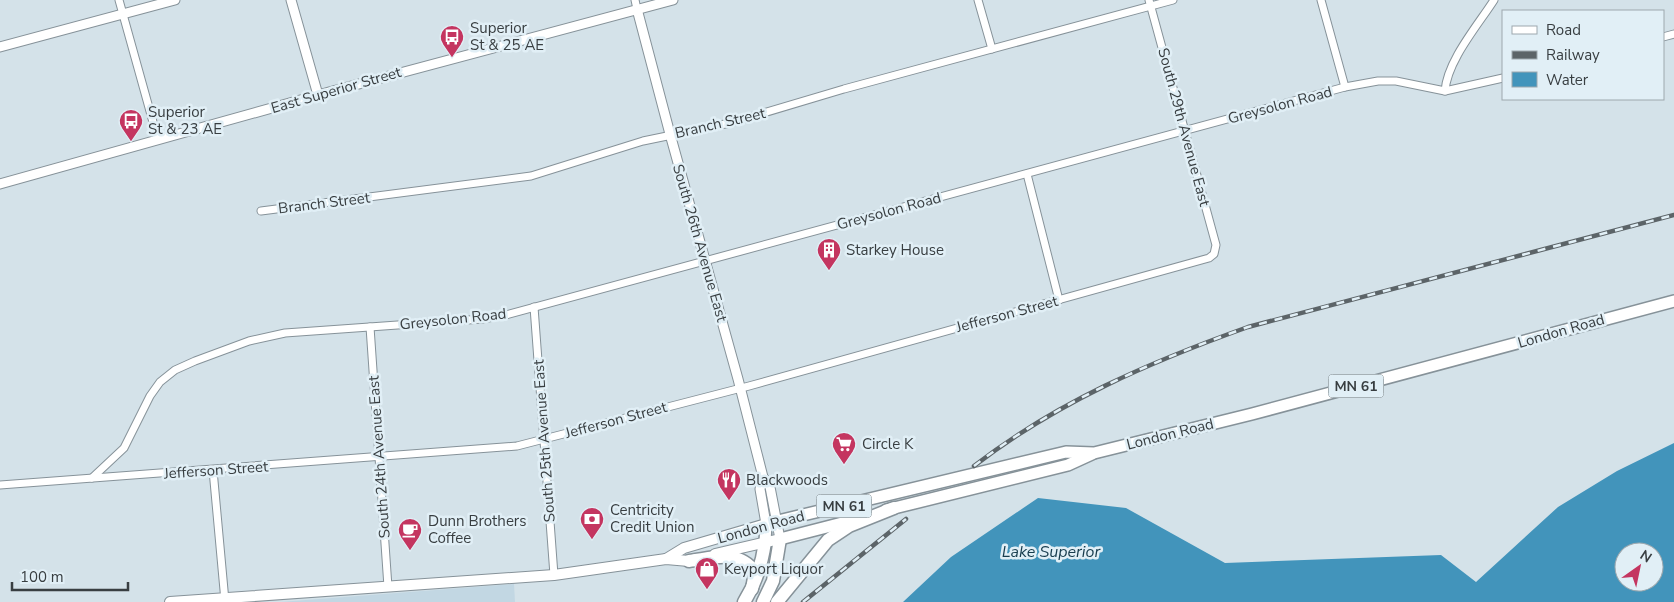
<svg xmlns="http://www.w3.org/2000/svg" width="1674" height="602" font-family="'Nunito Sans',sans-serif">
<style>
.built{fill:#c2d7e3}
.water{fill:#4294bb;fill-rule:evenodd}
.lines{fill:none;stroke-linecap:round;stroke-linejoin:round}
.minor-casing{stroke:#869299;stroke-width:9}
.tertiary-casing{stroke:#869299;stroke-width:11}
.secondary-casing{stroke:#869299;stroke-width:12}
.trunk-casing{stroke:#869299;stroke-width:14}
.motorway-casing{stroke:#869299;stroke-width:15}
.minor{stroke:#fff;stroke-width:7}
.tertiary{stroke:#fff;stroke-width:9}
.secondary{stroke:#fff;stroke-width:10}
.trunk{stroke:#fff;stroke-width:11}
.motorway{stroke:#fff;stroke-width:12}
.rail-casing{stroke:#5c6468;stroke-width:4.5}
.rail{stroke:#e1eff6;stroke-width:2.5;stroke-dasharray:8;stroke-linecap:butt}
.labels{text-anchor:middle;stroke-width:5;stroke-linejoin:round;paint-order:stroke}
.shield{fill:#e1eff6;stroke:#6b7377;stroke-width:1}
.shield-label{font-size:14px;font-weight:bold;fill:#383e41}
.poi-label{font-size:15px;fill:#383e41;stroke:#e1eff6;text-anchor:start}
.street-label{font-size:15px;fill:#383e41;stroke:#e1eff6}
.water-label{font-size:16px;font-style:italic;fill:#173c4d;stroke:#e1eff6}
</style>
<rect width="100%" height="100%" fill="#d4e2e9"/>
<!-- built -->
<polygon class="built" points="514,584 515,602 280,602"/>
<!-- water -->
<path class="water" d="M1674 443V602H903L951 557 1038 498 1126 508 1225 563 1441 555 1476 582 1558 507 1617 471ZM1624 552H1654V582H1624Z"/>
<g class="lines">
<!-- minor casing -->
<g class="minor-casing">
<g id="minor">
<polyline points="119,0 158,140"/>
<polyline points="635,0 637,9"/>
<polyline points="978,0 992,49"/>
<polyline points="1321,0 1345,87"/>
<polyline points="1663,37 1674,34"/>
<path d="M1445 91C1447 61 1478 25 1494 0"/>
<polyline points="1027,174 1059,300"/>
<polyline points="261,211 531,176 643,141 730,123 844,89 1173,0"/>
<polyline points="534,307 554,575"/>
<polyline points="370,327 388,587"/>
<polyline points="213,470 225,601"/>
<polyline points="92,478 124,448 150,396 160,382 175,370 195,361 249,341 285,333 482,319 506,315 1345,87 1378,81 1396,81 1445,91 1503,78"/>
<polyline points="0,485 517,446 749,386 1209,258 1214,254 1216,245 1149,0"/>
</g>
</g>
<!-- tertiary casing -->
<g class="tertiary-casing">
<g id="tertiary">
<polyline points="291,0 318,95"/>
<polyline points="637,9 670,134 738,379 763,477 770,487 780,539"/>
<polyline points="0,47 175,0"/>
<polyline points="0,184 329,92 673,0"/>
<polyline points="763,477 760,489 766,524"/>
</g>
</g>
<!-- secondary casing -->
<g class="secondary-casing">
<g id="secondary">
<polyline points="715,554 780,539"/>
<polyline points="666,559 684,548 766,524"/>
<polyline points="170,602 554,575 666,559 689,561 696,559"/>
</g>
</g>
<!-- trunk casing -->
<g class="trunk-casing">
<g id="trunk">
<polyline points="886,510 1068,465 1092,454"/>
<polyline points="780,539 854,520"/>
<polyline points="765,542 766,524 778,521 1066,452 1094,453 1252,414 1674,301"/>
</g>
</g>
<!-- motorway casing -->
<g class="motorway-casing">
<g id="motorway">
<path d="M689 561C714 558 738 549 755 572L752 589"/>
<path d="M744 602C756 583 762 564 765 542"/>
<polyline points="763,602 773,581 780,539"/>
<polyline points="777,602 828,540 849,526 894,508"/>
</g>
</g>
<!-- minor -->
<use href="#minor" class="minor"/>
<!-- tertiary -->
<use href="#tertiary" class="tertiary"/>
<!-- secondary -->
<use href="#secondary" class="secondary"/>
<!-- trunk -->
<use href="#trunk" class="trunk"/>
<!-- motorway -->
<use href="#motorway" class="motorway"/>
<!-- rail casing -->
<g class="rail-casing">
<g id="rail">
<path d="M974 466C1057 402 1150 362 1248 327L1674 215"/>
<polyline points="803,602 906,519"/>
</g>
</g>
<!-- rail -->
<use href="#rail" class="rail"/>
</g>
<!-- icons -->
<defs>
<g id="bus-pin" transform="scale(1.25)"><path d="M0 17L-7.5 6A9.5 9.5 0 1 1 7.5 6Z" fill="#c43560" stroke="#e1eff6"/><path d="M-5-6H5V4H4V6H2V4H-2V6H-4V4H-5ZM-3.5-4V0h7V-4ZM-3.5 1.2v1.5H-2V1.2ZM2 1.2v1.5H3.5V1.2Z" fill="#fff"/></g>
<g id="building-pin" transform="scale(1.25)"><path d="M0 17L-7.5 6A9.5 9.5 0 1 1 7.5 6Z" fill="#c43560" stroke="#e1eff6"/><path d="M-4-6H4V6H1V3H-1V6H-4ZM-2.5-4.3h1.7v1.8h-1.7ZM.8-4.3h1.7v1.8H.8ZM-2.5-1h1.7V.8h-1.7ZM.8-1h1.7V.8H.8Z" fill="#fff"/></g>
<g id="supermarket-pin" transform="scale(1.25)"><path d="M0 17L-7.5 6A9.5 9.5 0 1 1 7.5 6Z" fill="#c43560" stroke="#e1eff6"/><path d="M-6-5.5h2.5l.6 2H6L4.5 2H-2.5L-4.4-4H-6ZM-1.5 3.2a1.3 1.3 0 1 0 .1 0ZM3 3.2a1.3 1.3 0 1 0 .1 0Z" fill="#fff"/></g>
<g id="restaurant-pin" transform="scale(1.25)"><path d="M0 17L-7.5 6A9.5 9.5 0 1 1 7.5 6Z" fill="#c43560" stroke="#e1eff6"/><path d="M-5-6h1v4h1v-4h1v4h1v-4h1v5L-1.5 .5V6h-2V.5L-5-1ZM5-6V6H3V1.5H1.5Q1.5-4 5-6Z" fill="#fff"/></g>
<g id="bank-pin" transform="scale(1.25)"><path d="M0 17L-7.5 6A9.5 9.5 0 1 1 7.5 6Z" fill="#c43560" stroke="#e1eff6"/><path d="M-6-4H6V4H-6ZM0-2.3a2.3 2.3 0 1 0 0 4.6a2.3 2.3 0 1 0 0-4.6Z" fill="#fff"/></g>
<g id="cafe-pin" transform="scale(1.25)"><path d="M0 17L-7.5 6A9.5 9.5 0 1 1 7.5 6Z" fill="#c43560" stroke="#e1eff6"/><path d="M-5.5-4.5H6V0H3Q3 3.5 0 3.5H-2.5Q-5.5 3.5-5.5 0ZM3-3.2v2h1.7v-2ZM-6 4.5H4V6H-6Z" fill="#fff"/></g>
<g id="shop-pin" transform="scale(1.25)"><path d="M0 17L-7.5 6A9.5 9.5 0 1 1 7.5 6Z" fill="#c43560" stroke="#e1eff6"/><path d="M-5-2.5h2.3a2.7 3.5 0 0 1 5.4 0H5L5.5 6h-11ZM-1.5-2.5h3a1.5 2.3 0 0 0-3 0Z" fill="#fff"/></g>
</defs>
<g fill-rule="evenodd">
<use href="#bus-pin" x="452" y="37"/>
<use href="#bus-pin" x="131" y="121"/>
<use href="#building-pin" x="829" y="250"/>
<use href="#supermarket-pin" x="844" y="444"/>
<use href="#restaurant-pin" x="729" y="480"/>
<use href="#bank-pin" x="592" y="519"/>
<use href="#cafe-pin" x="410" y="530"/>
<use href="#shop-pin" x="707" y="569"/>
</g>
<g class="labels">
<!-- shield labels -->
<g class="shield">
<rect x="1328.5" y="374.5" width="55" height="23" rx="4"/>
<rect x="816.5" y="494.5" width="55" height="23" rx="4"/>
</g>
<g class="shield-label">
<text x="1356" y="391">MN 61</text>
<text x="844" y="511">MN 61</text>
</g>
<!-- poi labels -->
<g class="poi-label">
<text x="470" y="33">Superior<tspan x="470" dy="17">St &amp; 25 AE</tspan></text>
<text x="148" y="117">Superior<tspan x="148" dy="17">St &amp; 23 AE</tspan></text>
<text x="846" y="255">Starkey House</text>
<text x="862" y="449">Circle K</text>
<text x="746" y="485">Blackwoods</text>
<text x="610" y="515">Centricity<tspan x="610" dy="17">Credit Union</tspan></text>
<text x="428" y="526">Dunn Brothers<tspan x="428" dy="17">Coffee</tspan></text>
<text x="724" y="574">Keyport Liquor</text>
</g>
<!-- street labels -->
<g class="street-label">
<text transform="translate(336 90) rotate(-16)" y="5">East Superior Street</text>
<text transform="translate(1280 105) rotate(-15)" y="5">Greysolon Road</text>
<text transform="translate(720 123) rotate(-13)" y="5">Branch Street</text>
<text transform="translate(1184 127) rotate(75)" y="5">South 29th Avenue East</text>
<text transform="translate(324 203) rotate(-7)" y="5">Branch Street</text>
<text transform="translate(889 211) rotate(-15)" y="5">Greysolon Road</text>
<text transform="translate(700 243) rotate(74)" y="5">South 26th Avenue East</text>
<text transform="translate(1007 314) rotate(-15)" y="5">Jefferson Street</text>
<text transform="translate(453 319) rotate(-6)" y="5">Greysolon Road</text>
<text transform="translate(1561 331) rotate(-16)" y="5">London Road</text>
<text transform="translate(616 420) rotate(-15)" y="5">Jefferson Street</text>
<text transform="translate(1170 434) rotate(-14)" y="5">London Road</text>
<text transform="translate(544 441) rotate(-94)" y="5">South 25th Avenue East</text>
<text transform="translate(379 457) rotate(-94)" y="5">South 24th Avenue East</text>
<text transform="translate(216 470) rotate(-4)" y="5">Jefferson Street</text>
<text transform="translate(761 527) rotate(-15)" y="5">London Road</text>
</g>
<!-- water labels -->
<g class="water-label">
<text x="1051" y="557">Lake Superior</text>
</g>
</g>
<!-- legend -->
<rect x="1502" y="10" width="162" height="90" fill="#e1eff6" stroke="#9da8ae"/>
<rect x="1512" y="26" width="25" height="8" fill="#ffffff" stroke="#9da8ae"/>
<text x="1546" y="35" font-size="15" fill="#383e41">Road</text>
<rect x="1512" y="51" width="25" height="8" fill="#5c6468" stroke="#9da8ae"/>
<text x="1546" y="60" font-size="15" fill="#383e41">Railway</text>
<rect x="1512" y="72" width="25" height="15" fill="#4294bb" stroke="#9da8ae"/>
<text x="1546" y="85" font-size="15" fill="#383e41">Water</text>
<!-- north arrow -->
<g transform="translate(1639 567) rotate(33)"><circle r="24" fill="#e1eff6" stroke="#9da8ae"/>
<path d="M0-4L9 19L0 12L-9 19Z" fill="#c43560"/>
<text y="-8" font-size="14" font-weight="bold" text-anchor="middle" fill="#383e41">N</text>
</g>
<!-- scale -->
<path d="M12 582v8h116v-8" fill="none" stroke="#383e41" stroke-width="2.5"/>
<text x="20" y="582" font-size="15" fill="#383e41" stroke="#e1eff6" stroke-width="4" paint-order="stroke">100 m</text>
</svg>
